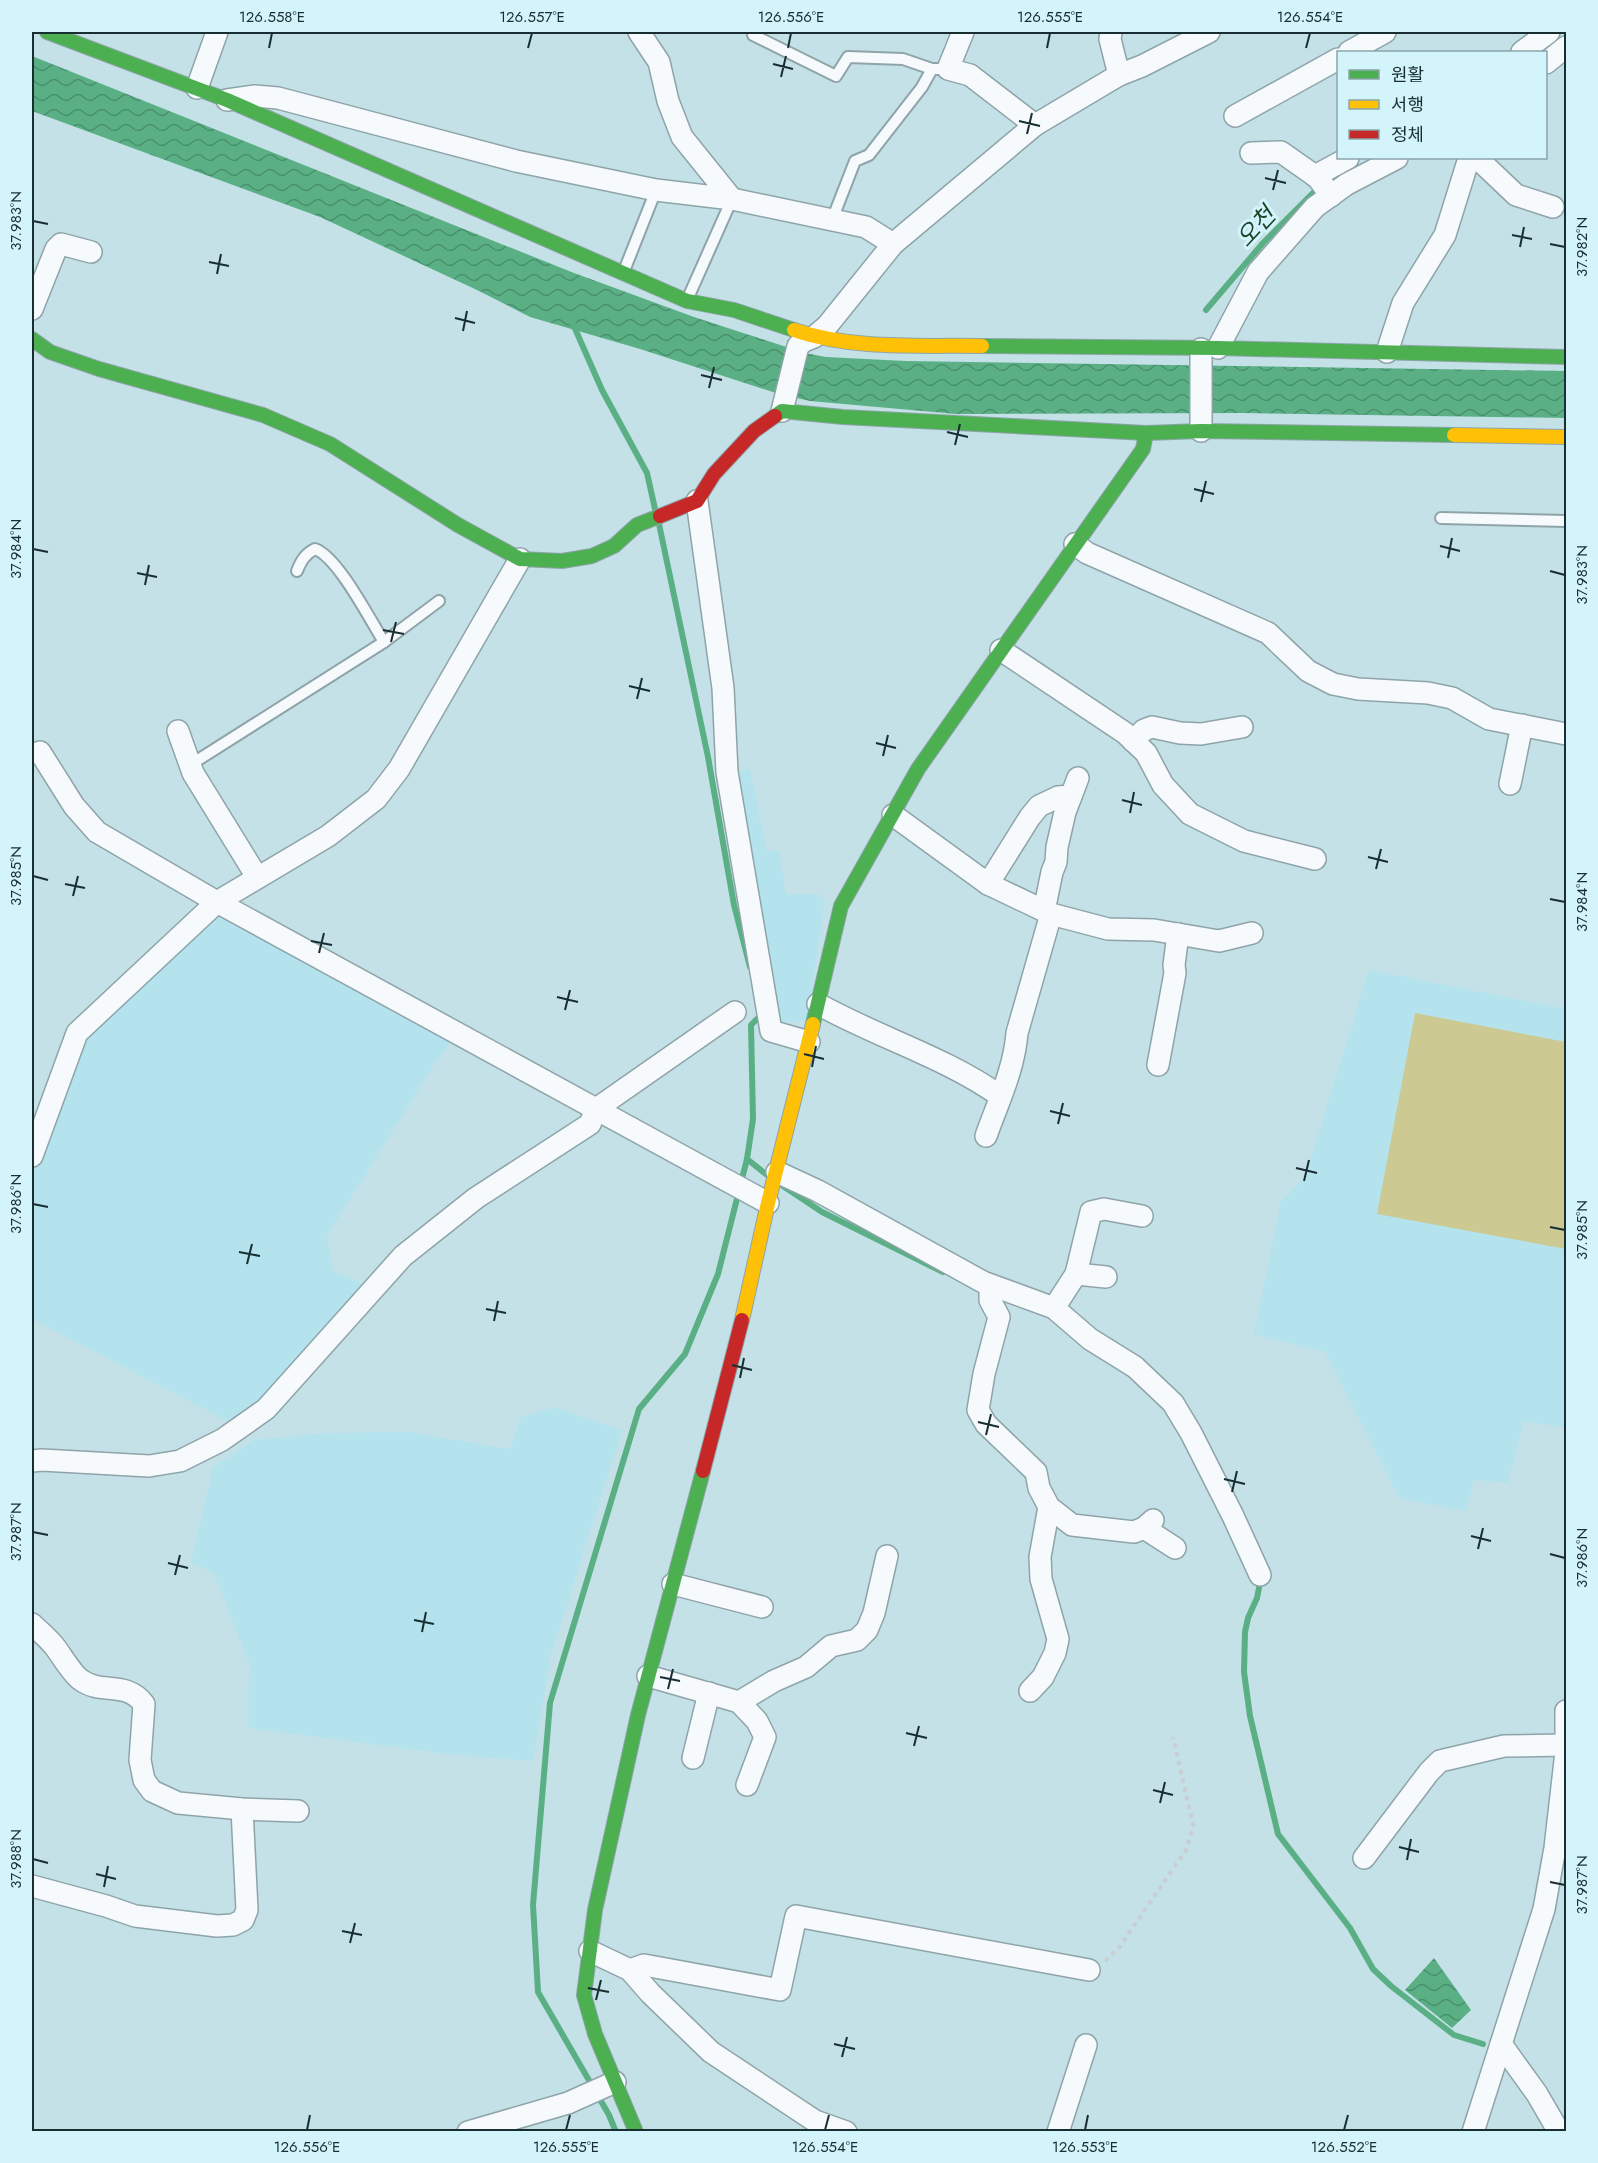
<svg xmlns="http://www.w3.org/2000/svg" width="1598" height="2163" font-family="Jost,'Noto Sans KR',sans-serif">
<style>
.built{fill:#b4e3ee}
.pitch{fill:#ccc993}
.water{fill:url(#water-waves)}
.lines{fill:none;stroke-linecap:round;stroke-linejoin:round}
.stream{stroke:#5ab084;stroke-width:6}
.lane-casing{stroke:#8ea4a9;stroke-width:14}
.street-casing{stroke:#8ea4a9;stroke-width:24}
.fast-casing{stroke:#8ea4a9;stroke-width:16}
.slow-casing{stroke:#8ea4a9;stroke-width:16}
.jam-casing{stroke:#8ea4a9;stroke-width:16}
.path{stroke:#c7cfd1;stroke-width:4;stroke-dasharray:4.5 4.5;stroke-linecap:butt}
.lane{stroke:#f6fafc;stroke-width:10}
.street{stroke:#f6fafc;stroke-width:21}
.fast{stroke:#4caf50;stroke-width:14}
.slow{stroke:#ffc107;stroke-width:14}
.jam{stroke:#c62828;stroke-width:14}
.ticks{fill:none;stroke:#182e32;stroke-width:2}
.labels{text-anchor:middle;stroke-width:6;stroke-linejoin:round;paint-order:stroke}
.water-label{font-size:24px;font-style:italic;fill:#1a4529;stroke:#d4f4fb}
.neatline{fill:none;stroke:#182e32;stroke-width:2}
.ticks-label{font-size:15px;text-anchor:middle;fill:#182e32}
</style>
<defs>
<pattern id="water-waves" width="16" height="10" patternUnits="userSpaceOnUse" patternTransform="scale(1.5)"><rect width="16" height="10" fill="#5ab084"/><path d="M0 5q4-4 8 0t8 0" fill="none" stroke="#49906d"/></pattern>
</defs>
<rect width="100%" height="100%" fill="#c4e1e8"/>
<!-- built -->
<g class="built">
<polygon points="750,769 767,851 779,851 786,894 819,894 825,902 807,1020 776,1023 733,773"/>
<polygon points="220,913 452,1041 434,1065 327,1236 333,1270 362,1284 263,1401 231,1423 32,1319 32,1175 85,1036"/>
<polygon points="1369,970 1566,1009 1566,1428 1524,1421 1508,1483 1474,1480 1466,1511 1399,1498 1325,1352 1254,1335 1281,1201 1305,1177"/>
<polygon points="555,1407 622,1430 551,1655 533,1761 455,1755 248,1728 249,1664 214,1573 191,1563 213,1467 254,1440 324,1433 406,1432 510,1449 521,1417"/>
</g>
<!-- pitch -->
<polygon class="pitch" points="1415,1013 1566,1042 1566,1249 1377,1214"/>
<!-- water -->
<g class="water">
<polygon points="32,56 574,273 694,317 805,353 826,357 906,361 1566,371 1566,418 1243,413 956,414 810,401 779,394 640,349 530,317 477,290 320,217 32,111"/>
<polygon points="1434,1958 1471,2010 1452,2028 1405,1990"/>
</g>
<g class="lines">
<!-- stream -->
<g class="stream">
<polyline points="1206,310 1263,243 1319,187"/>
<polyline points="573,324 602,390 647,473 655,509"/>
<polyline points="659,524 708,757 734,905 750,967"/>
<polyline points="747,1159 767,1175"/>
<polyline points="783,1186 822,1212 943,1272"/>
<polyline points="1257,1578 1260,1583 1257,1598 1248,1618 1245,1632 1244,1672 1250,1716 1278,1834 1350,1928 1373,1969 1391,1986 1454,2035 1483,2044"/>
<polyline points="616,2132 609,2115 538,1992 533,1905 550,1703 639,1409 685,1354 718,1274 747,1159 753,1119 751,1025 760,1016 759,1012"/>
</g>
<!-- lane casing -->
<g class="lane-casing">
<g id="lane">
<polyline points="753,35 836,76 848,57 903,59 932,69 948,69"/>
<polyline points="832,220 855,161 869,155 922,87 932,69"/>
<polyline points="624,271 656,190"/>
<polyline points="688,298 732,199"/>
<polyline points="1441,518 1566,521"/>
<path d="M297 571C301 561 305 554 315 549 338 557 370 620 384 642"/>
<polyline points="190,765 384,642 439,601"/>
</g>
</g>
<!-- street casing -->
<g class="street-casing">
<g id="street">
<polyline points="639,32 659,62 668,101 682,137 732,199"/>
<polyline points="963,32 948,69 970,75 1035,125"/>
<polyline points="1111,32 1110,39 1119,75"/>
<polyline points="1349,52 1385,32"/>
<polyline points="1522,52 1549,32"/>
<polyline points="1546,63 1566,47"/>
<polyline points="197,88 217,32"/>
<polyline points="227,100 255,96 278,98 516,161 656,190 732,199 866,227 893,244"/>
<polyline points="1235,116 1338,59"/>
<polyline points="1251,153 1281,152 1318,178 1331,196"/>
<polyline points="1477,158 1516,195 1553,207"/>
<polyline points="1315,176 1348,158"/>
<polyline points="32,309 56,249 61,244 91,252"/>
<polyline points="1218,348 1258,272 1315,207 1347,184 1397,158"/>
<polyline points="1387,352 1403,303 1445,235 1469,158"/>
<polyline points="782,411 798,346 804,341 814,337 827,326 893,244 1035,125 1119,75 1142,66 1209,32"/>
<polyline points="1201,431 1201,349"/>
<polyline points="697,501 723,688 727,772 771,1031 809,1042"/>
<polyline points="1075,544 1087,553 1268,633 1308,671 1333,684 1358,689 1428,693 1452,698 1489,719 1566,734"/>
<polyline points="1001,650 1125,733 1146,753 1163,785 1190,814 1244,841 1315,859"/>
<polyline points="178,731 193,773 257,877"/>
<polyline points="1133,741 1144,730 1152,727 1180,733 1201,734 1242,727"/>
<polyline points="40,752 74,806 97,832 217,902 768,1203"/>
<polyline points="1510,784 1522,725"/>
<polyline points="893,815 988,884 1051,914 1108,929 1154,930 1219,941 1252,933"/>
<polyline points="988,884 1030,817 1039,806 1058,797 1071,796"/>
<polyline points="1044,911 1052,872 1056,862 1057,847 1065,812 1078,778"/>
<path d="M818 1004C877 1037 945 1057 1000 1096"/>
<polyline points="1158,1065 1175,973 1174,965 1178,934"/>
<path d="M986 1136C998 1102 1014 1070 1017 1033L1051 914"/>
<polyline points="32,1156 77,1033 217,902 328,836 376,799 399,769 520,559"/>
<polyline points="777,1172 818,1191 983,1282 1054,1308 1090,1339 1135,1367 1173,1403 1191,1433 1233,1516 1260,1575"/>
<polyline points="1076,1274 1106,1277"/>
<polyline points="990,1286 990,1300 999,1317 984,1374 978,1410 986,1424 1036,1472 1039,1488 1049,1507 1072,1525 1134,1532 1144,1528 1153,1520"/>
<polyline points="1054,1308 1076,1274 1091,1212 1104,1209 1142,1216"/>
<polyline points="32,1461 42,1460 149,1466 180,1461 222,1440 266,1409 403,1256 476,1198 590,1124 596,1109 735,1012"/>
<polyline points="1144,1528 1175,1548"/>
<polyline points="673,1584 762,1607"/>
<path d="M32 1624C39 1631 48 1638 55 1647 62 1656 72 1674 81 1680 101 1695 126 1680 144 1704L140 1760 144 1780 152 1791 178 1803 242 1809 298 1811"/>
<polyline points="648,1676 739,1702 774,1681 806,1667 831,1646 857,1640 867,1630 874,1613 887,1556"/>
<polyline points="1030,1691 1043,1677 1055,1653 1058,1639 1041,1579 1040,1557 1049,1507"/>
<polyline points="739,1702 757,1721 765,1737 747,1785"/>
<polyline points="693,1758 709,1693"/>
<polyline points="1364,1858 1429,1772 1440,1761 1504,1746 1566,1745"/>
<polyline points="32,1886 106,1906 135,1916 217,1926 233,1925 243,1920 247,1910 242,1809"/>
<polyline points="590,1951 630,1970 650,1993 711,2052 815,2121 846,2132"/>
<polyline points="630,1970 644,1965 780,1990 796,1916 1089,1970"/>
<polyline points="1501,2044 1537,2094 1559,2132"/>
<polyline points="468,2132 568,2103 615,2082"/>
<polyline points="1058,2132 1086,2045"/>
<polyline points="1473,2132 1544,1909 1555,1848 1566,1752 1566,1711"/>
</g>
</g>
<!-- fast casing -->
<g class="fast-casing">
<g id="fast">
<polyline points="47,32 227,100 687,301 734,310 794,330"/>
<polyline points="32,339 50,352 99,369 263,415 330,444 458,525 520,559 562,561 592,556 614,546 637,525 660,516"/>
<polyline points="982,346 1218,348 1566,357"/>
<polyline points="775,416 782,411 843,417 1146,433 1201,431 1454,435"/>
<polyline points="813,1024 841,906 918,769 1143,449 1146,433"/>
<polyline points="636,2132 595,2034 584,1995 595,1910 638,1715 703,1471"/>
</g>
</g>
<!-- slow casing -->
<g class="slow-casing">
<g id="slow">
<path d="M794 330C853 350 920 345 982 346"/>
<polyline points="1454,435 1566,437"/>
<polyline points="742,1320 768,1203 813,1024"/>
</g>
</g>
<!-- jam casing -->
<g class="jam-casing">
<g id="jam">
<polyline points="660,516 697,501 714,474 754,431 775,416"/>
<polyline points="703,1471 742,1320"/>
</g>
</g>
<!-- path -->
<polyline class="path" points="1105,1961 1118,1949 1186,1850 1190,1837 1193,1825 1173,1737"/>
<!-- lane -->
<use href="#lane" class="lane"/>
<!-- street -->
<use href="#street" class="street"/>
<!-- fast -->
<use href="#fast" class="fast"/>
<!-- slow -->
<use href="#slow" class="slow"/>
<!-- jam -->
<use href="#jam" class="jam"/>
</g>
<!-- ticks -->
<path class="ticks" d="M269 48 272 33M528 48 532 33M788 48 791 33M1047 48 1050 33M1306 48 1310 33M773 64 793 69M781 77 786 56M1019 121 1040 126M1027 134 1032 113M1265 178 1286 183M1273 190 1278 170M33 221 48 224M1512 235 1532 239M1550 244 1565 247M1520 247 1524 227M209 262 229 266M217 274 221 254M455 318 475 323M463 331 467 311M701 375 722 380M709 388 714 367M947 432 968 437M955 445 960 424M1194 489 1214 494M1201 502 1206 481M1440 546 1460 551M33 549 48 552M1448 558 1452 538M1550 571 1565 575M137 573 157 577M145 585 149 565M383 630 404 634M391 642 396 622M629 686 650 691M637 699 642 678M876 743 896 748M883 756 888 735M1122 800 1142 805M1130 813 1134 792M1368 857 1388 862M1376 869 1381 849M33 876 48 880M65 884 85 888M73 896 78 876M1550 899 1565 902M311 941 332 945M319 953 324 933M557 997 578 1002M565 1010 570 990M804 1054 824 1059M812 1067 816 1046M1050 1111 1070 1116M1058 1124 1063 1103M1296 1168 1317 1173M1304 1181 1309 1160M33 1204 48 1207M1550 1227 1565 1230M239 1252 260 1256M247 1264 252 1244M486 1309 506 1313M494 1321 498 1301M732 1365 752 1370M740 1378 744 1358M978 1422 999 1427M986 1435 991 1414M1224 1479 1245 1484M1232 1492 1237 1471M33 1532 48 1535M1471 1536 1491 1541M1478 1549 1483 1528M1550 1554 1565 1558M168 1563 188 1568M175 1575 180 1555M414 1620 434 1624M422 1632 426 1612M660 1677 680 1681M668 1689 673 1669M906 1733 927 1738M914 1746 919 1726M1153 1790 1173 1795M1160 1803 1165 1782M1399 1847 1419 1852M33 1859 48 1863M1407 1860 1411 1839M96 1874 116 1879M1550 1882 1565 1885M104 1887 108 1866M342 1931 362 1935M350 1943 355 1923M588 1988 609 1992M596 2000 601 1980M834 2044 855 2049M842 2057 847 2037M307 2130 310 2115M566 2130 570 2115M825 2130 829 2115M1085 2130 1088 2115M1344 2130 1348 2115"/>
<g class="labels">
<!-- water labels -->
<g class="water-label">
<text transform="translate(1256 227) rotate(-47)" y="8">오천</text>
</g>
</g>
<!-- border -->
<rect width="1598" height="2163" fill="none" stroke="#d4f4fb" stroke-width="66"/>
<!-- legend -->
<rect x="1337" y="51" width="210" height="108" fill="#d4f4fb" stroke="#89a5ab" stroke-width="1.5"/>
<rect x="1349" y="70" width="30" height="9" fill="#4caf50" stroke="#89a5ab" stroke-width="1.5"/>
<text x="1391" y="81" font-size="18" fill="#182e32">원활</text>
<rect x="1349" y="100" width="30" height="9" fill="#ffc107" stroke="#89a5ab" stroke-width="1.5"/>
<text x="1391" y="111" font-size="18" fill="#182e32">서행</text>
<rect x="1349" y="130" width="30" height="9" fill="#c62828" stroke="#89a5ab" stroke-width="1.5"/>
<text x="1391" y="141" font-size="18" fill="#182e32">정체</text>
<rect x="33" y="33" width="1532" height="2097" class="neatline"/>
<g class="ticks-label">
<text x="272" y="22">126.558°E</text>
<text x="532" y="22">126.557°E</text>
<text x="791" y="22">126.556°E</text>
<text x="1050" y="22">126.555°E</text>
<text x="1310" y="22">126.554°E</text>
<text transform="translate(16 221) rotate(-90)" y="5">37.983°N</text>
<text transform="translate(1582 247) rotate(-90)" y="5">37.982°N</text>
<text transform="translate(16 549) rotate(-90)" y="5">37.984°N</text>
<text transform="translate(1582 575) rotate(-90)" y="5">37.983°N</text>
<text transform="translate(16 876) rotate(-90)" y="5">37.985°N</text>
<text transform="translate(1582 902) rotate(-90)" y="5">37.984°N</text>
<text transform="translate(16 1204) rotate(-90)" y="5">37.986°N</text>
<text transform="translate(1582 1230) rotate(-90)" y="5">37.985°N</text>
<text transform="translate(16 1532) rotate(-90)" y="5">37.987°N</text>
<text transform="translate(1582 1558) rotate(-90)" y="5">37.986°N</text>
<text transform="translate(16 1859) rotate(-90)" y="5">37.988°N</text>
<text transform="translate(1582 1885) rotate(-90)" y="5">37.987°N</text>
<text x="307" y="2152">126.556°E</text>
<text x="566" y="2152">126.555°E</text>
<text x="825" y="2152">126.554°E</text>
<text x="1085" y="2152">126.553°E</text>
<text x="1344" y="2152">126.552°E</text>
</g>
</svg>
